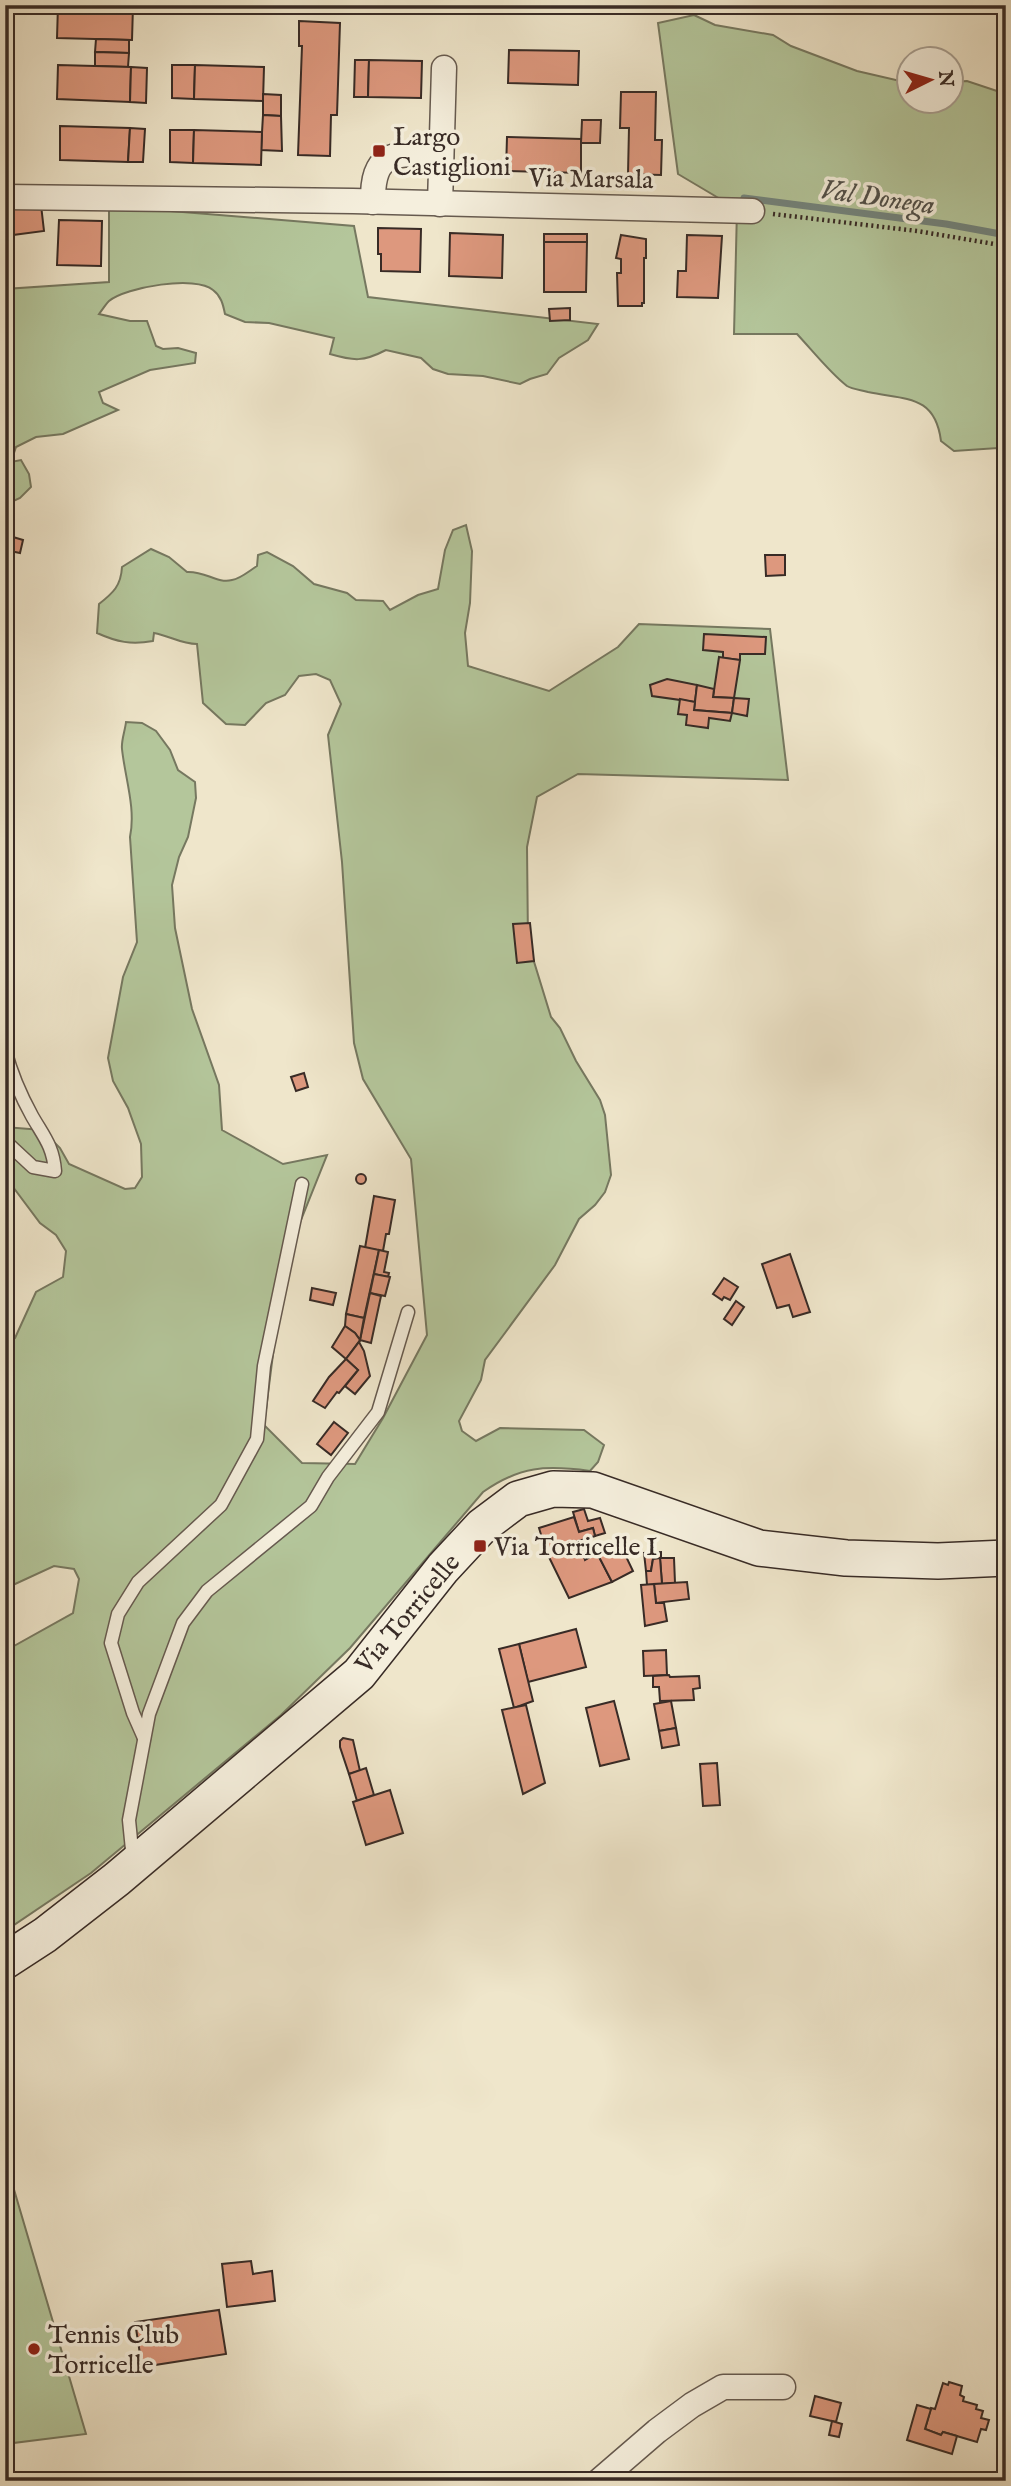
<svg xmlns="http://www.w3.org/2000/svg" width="1011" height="2486" font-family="'IM FELL English',serif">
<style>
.green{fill:#b4c69b;stroke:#767860;stroke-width:2}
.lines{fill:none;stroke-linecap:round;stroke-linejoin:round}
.stream{stroke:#73847d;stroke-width:7}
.building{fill:#dd987e;stroke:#382b26;stroke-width:2}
.lane-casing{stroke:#665a4f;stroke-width:15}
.street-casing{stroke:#665a4f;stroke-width:27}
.secondary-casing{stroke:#382b26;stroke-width:38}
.path{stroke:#382b26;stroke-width:4.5;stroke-dasharray:2 3.5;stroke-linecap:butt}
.lane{stroke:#f5efdd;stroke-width:12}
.street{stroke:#f5efdd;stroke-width:24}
.secondary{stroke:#f5efdd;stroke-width:35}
.poi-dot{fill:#8f2418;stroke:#f5efdd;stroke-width:2.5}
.labels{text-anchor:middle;stroke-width:7;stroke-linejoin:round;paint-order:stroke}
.poi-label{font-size:26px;fill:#382b26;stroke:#f5efdd;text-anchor:start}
.street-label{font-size:26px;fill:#382b26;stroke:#f5efdd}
.water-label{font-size:28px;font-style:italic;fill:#50504a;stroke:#f5efdd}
</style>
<rect width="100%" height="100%" fill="#efe6cb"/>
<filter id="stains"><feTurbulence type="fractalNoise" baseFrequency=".00286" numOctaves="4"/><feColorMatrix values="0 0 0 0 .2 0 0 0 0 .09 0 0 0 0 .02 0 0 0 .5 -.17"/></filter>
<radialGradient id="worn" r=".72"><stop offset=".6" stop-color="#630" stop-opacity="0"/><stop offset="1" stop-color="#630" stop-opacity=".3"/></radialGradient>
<!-- green -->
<g class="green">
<path d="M694 15 715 25 773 35 791 46 857 71 909 83V102H951L952 82 967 81 1006 94V456L998 448 954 451 941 441C935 394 905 400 868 392 861 390 852 389 847 386 830 373 812 350 797 334H734L737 209 678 174 658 23Z"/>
<path d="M109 206 354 226 368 297 598 324 588 340 559 358 547 374 530 379 520 384 483 376 448 374 433 369 421 358 386 350C363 362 354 361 330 354L334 338 269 323 245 322 225 314C223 304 221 296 213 290 196 275 126 287 109 301 106 304 102 310 99 314L130 321H147L156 346 163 349 178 348 196 353 195 363 150 370 99 392 103 403 118 410 63 434 36 437 16 447 11 462 21 460 29 474 31 487 20 498 5 505V289L109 282Z"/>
<path d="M466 525 472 551 470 603 465 633 468 666 549 691 618 647 639 624 770 629 788 780 578 774 537 797 527 847 528 942 551 1017 560 1028 576 1061 600 1100 605 1115 611 1175 605 1192 595 1205 579 1219 555 1265 485 1360 481 1380 459 1421 462 1431 476 1441 500 1428 584 1430 604 1445 598 1462 590 1471C546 1465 520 1466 483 1492L350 1648 281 1715 91 1873 5 1931V1651L73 1613 79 1579 74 1569 54 1566 13 1585 5 1586V1345L15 1338 36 1292 63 1277 66 1251 56 1235 40 1223 10 1183H5V1127L42 1130 60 1148 69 1164 125 1189 135 1188 142 1177 141 1144 128 1108 113 1081 108 1058 123 977 137 942 130 837C136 808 125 778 122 749 121 741 125 731 126 722L142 723 156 731 170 750 178 770 195 782 196 798 188 837 179 857 172 885 175 928 192 1009 219 1085 222 1130 283 1164 327 1155 285 1260 264 1425 302 1463 355 1464 383 1418 427 1335 411 1159 363 1079 354 1043 342 862 328 735 341 704 330 680 316 674 299 676 285 695 266 703 245 725 226 724 203 703 197 644C181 644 170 636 154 633L153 641C131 645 117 642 97 633L99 604C113 593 121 586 122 567L151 549 169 557 187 572C206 571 217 584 232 580 240 579 249 571 257 566L258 555 267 552 293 566 314 584 347 593 356 600 383 601 390 610 418 595 438 589 445 550 453 530Z"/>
<polygon points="5,2159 86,2434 5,2444"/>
</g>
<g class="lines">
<!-- stream -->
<polyline class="stream" points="744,198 946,224 1006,235"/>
</g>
<!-- building -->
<g class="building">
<polygon points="58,5 133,6 132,40 57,38"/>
<polygon points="299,21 340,23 337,115 331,115 330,156 298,155 302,46 299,46"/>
<polygon points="96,39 129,40 129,53 95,52"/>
<polygon points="509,50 579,51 578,85 508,83"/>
<polygon points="95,52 129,53 128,67 95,66"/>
<polygon points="355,60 369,60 368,97 354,97"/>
<polygon points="369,60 422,61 421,98 368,97"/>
<polygon points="58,65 131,67 130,102 57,99"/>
<polygon points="172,65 195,65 194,99 172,98"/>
<polygon points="195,65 264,67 263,101 194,99"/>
<polygon points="131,67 147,68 146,103 130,102"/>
<polygon points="621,92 656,92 655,140 662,140 661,175 628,174 629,128 620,128"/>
<polygon points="263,94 281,95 281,116 263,115"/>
<polygon points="5,104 9,104 11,140 6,140 5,154"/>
<polygon points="263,115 281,116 282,151 261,150"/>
<polygon points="582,120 601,120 600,143 581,143"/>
<polygon points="60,126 130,128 128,162 60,160"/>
<polygon points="130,128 145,129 143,162 128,162"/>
<polygon points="170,130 194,130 193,163 170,162"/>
<polygon points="194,130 262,132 261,165 193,163"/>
<polygon points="507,137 581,139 581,173 506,171"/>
<polygon points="7,205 41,205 44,231 5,236"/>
<polygon points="59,220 102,221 101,266 57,265"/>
<polygon points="378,228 421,229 420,272 381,271 381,254 378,254"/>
<polygon points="450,233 503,235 502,278 449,276"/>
<rect x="544" y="234" width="43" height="8"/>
<polygon points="621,235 646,239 646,258 644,258 644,303 642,303 642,306 618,306 617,273 621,273 621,259 616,258"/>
<polygon points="687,235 722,236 718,298 677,297 678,271 686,271"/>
<polygon points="544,242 587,242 586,292 544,292"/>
<polygon points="570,308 570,320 550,321 549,309"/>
<polygon points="5,535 13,537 8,559 5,558"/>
<polygon points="13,537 23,540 20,553 10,551"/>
<polygon points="765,555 785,555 785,575 766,576"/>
<polygon points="704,634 766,637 765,654 740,654 740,660 723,658 723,652 703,650"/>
<polygon points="719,657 740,660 734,698 713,697"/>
<polygon points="667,679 697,685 695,702 652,696 650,685"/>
<polygon points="697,685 714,689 713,697 734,698 732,713 694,710"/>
<polygon points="734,698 749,699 747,716 732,713"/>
<polygon points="680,699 695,702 694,710 732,713 730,721 709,718 708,728 686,725 687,715 678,714"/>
<polygon points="530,923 534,961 517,963 513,924"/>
<polygon points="304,1073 308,1087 296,1091 291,1077"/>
<circle cx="361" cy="1179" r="5"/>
<polygon points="374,1196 395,1200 389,1234 386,1234 383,1251 365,1248"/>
<polygon points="360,1246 379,1250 364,1318 346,1314"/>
<polygon points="379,1250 388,1252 384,1272 389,1273 388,1277 374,1274"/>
<polygon points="790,1254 810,1312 793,1317 789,1305 777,1308 762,1264"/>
<polygon points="374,1274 390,1277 385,1296 370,1293"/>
<polygon points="724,1278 738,1287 730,1300 724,1297 722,1300 713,1294"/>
<polygon points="312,1288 336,1293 333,1305 310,1300"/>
<polygon points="370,1293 381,1296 371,1343 360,1340"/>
<polygon points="736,1301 744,1307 732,1325 724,1319"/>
<polygon points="346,1314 364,1318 360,1340 355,1333 345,1326"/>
<polygon points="345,1326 355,1333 360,1340 346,1359 332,1347"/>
<polygon points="359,1342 364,1351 370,1376 355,1394 345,1386 358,1370 346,1359"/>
<polygon points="346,1359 358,1370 339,1393 337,1392 325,1408 313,1401 329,1377"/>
<polygon points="334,1422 348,1433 331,1455 317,1444"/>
<polygon points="584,1509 588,1521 600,1518 605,1533 595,1536 593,1528 579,1532 573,1512"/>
<polygon points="574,1517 579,1532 593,1528 595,1536 546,1551 539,1528"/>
<polygon points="579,1541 585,1560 597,1553 612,1582 569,1598 546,1551"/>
<polygon points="619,1542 633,1571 612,1582 597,1553"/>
<polygon points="661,1552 661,1558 653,1559 651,1571 646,1571 644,1553"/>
<polygon points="660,1558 674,1558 675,1583 662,1584"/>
<polygon points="660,1558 662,1584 647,1585 646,1571 651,1571 653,1559"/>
<polygon points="687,1582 689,1599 656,1603 654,1584"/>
<polygon points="654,1584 656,1603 664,1603 667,1621 645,1626 641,1585"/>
<polygon points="576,1629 586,1667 528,1682 519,1644"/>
<polygon points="519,1644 533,1701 514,1708 499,1649"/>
<polygon points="666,1650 667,1675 644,1676 643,1651"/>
<polygon points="669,1675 670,1677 699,1676 700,1688 693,1689 694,1700 660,1701 659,1687 653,1687 653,1676"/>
<polygon points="614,1701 629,1759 600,1766 586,1708"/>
<polygon points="671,1701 676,1728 659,1731 654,1704"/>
<polygon points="526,1705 545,1783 523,1794 502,1710"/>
<polygon points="676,1728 679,1745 662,1748 659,1731"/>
<polygon points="343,1738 353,1740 360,1771 349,1774 340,1747 340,1741"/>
<polygon points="717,1763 720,1805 703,1806 700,1764"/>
<polygon points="366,1768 374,1795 357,1801 349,1774"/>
<polygon points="390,1790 403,1833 366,1845 353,1802"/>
<polygon points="251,2261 253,2274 272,2271 275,2301 227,2307 222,2264"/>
<polygon points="219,2310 226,2354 142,2367 135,2322"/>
<polygon points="949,2382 962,2386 960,2395 964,2397 963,2401 977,2405 976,2409 983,2411 981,2418 989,2420 986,2430 981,2429 977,2442 943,2432 941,2435 925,2429 931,2408 935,2409 943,2383 948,2385"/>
<polygon points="815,2396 841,2403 836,2422 810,2416"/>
<polygon points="917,2405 931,2409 925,2429 941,2435 943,2432 957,2436 952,2454 907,2440"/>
<polygon points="832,2421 842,2424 839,2437 829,2435"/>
</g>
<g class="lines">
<!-- lane casing -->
<g class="lane-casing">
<g id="lane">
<path d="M5 1050C11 1073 21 1096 32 1116 44 1137 53 1146 55 1171L33 1167 5 1141"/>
<polyline points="144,1738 133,1713 111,1643 118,1614 138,1582 221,1505 257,1439 264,1366 302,1184"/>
<polyline points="133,1860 129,1820 149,1714 183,1623 207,1591 311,1506 328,1477 378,1412 408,1312"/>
</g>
</g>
<!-- street casing -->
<g class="street-casing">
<g id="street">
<polyline points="5,197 353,201 752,211"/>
<path d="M373 202C372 147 398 154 441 155"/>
<polyline points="440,204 444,68"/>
<polyline points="599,2481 657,2431 692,2405 723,2387 783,2387"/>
</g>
</g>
<!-- secondary casing -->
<g class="secondary-casing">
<polyline id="secondary" points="5,1961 45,1935 117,1879 359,1674 443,1568 482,1526 518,1499 553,1489 593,1490 759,1548 846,1558 938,1561 1006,1558"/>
</g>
<!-- path -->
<polyline class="path" points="773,214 917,231 1006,246"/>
<!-- lane -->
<use href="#lane" class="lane"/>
<!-- street -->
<use href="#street" class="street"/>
<!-- secondary -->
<use href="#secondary" class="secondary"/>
</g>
<!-- markers -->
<g class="poi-dot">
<rect x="372" y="144" width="14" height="14" rx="3.5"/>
<rect x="473" y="1539" width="14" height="14" rx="3.5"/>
<circle cx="34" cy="2349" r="7"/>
</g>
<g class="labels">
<!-- poi labels -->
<g class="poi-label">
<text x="393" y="145">Largo<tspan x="393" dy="30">Castiglioni</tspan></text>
<text x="494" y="1555">Via Torricelle I</text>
<text x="48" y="2343">Tennis Club<tspan x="48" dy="30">Torricelle</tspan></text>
</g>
<!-- street labels -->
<g class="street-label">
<text transform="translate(591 178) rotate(1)" y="9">Via Marsala</text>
<text transform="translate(407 1613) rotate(-50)" y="9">Via Torricelle</text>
</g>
<!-- water labels -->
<g class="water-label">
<text transform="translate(878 196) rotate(8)" y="10">Val Donega</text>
</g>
</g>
<!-- margin -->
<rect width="1011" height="2486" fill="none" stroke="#efe6cb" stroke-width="28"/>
<rect x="7" y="7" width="997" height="2472" fill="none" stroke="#382b26" stroke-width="3.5"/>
<rect x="14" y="14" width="983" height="2458" fill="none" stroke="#382b26" stroke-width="2"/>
<!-- north arrow -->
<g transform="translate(930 80) rotate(85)"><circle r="33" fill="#f5efdd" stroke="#a9a194" stroke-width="2"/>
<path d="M0-5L12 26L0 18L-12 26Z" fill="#8f2418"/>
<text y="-10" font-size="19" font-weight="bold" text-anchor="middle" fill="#382b26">N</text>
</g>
<rect width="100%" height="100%" filter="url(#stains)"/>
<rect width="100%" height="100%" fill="url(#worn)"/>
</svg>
